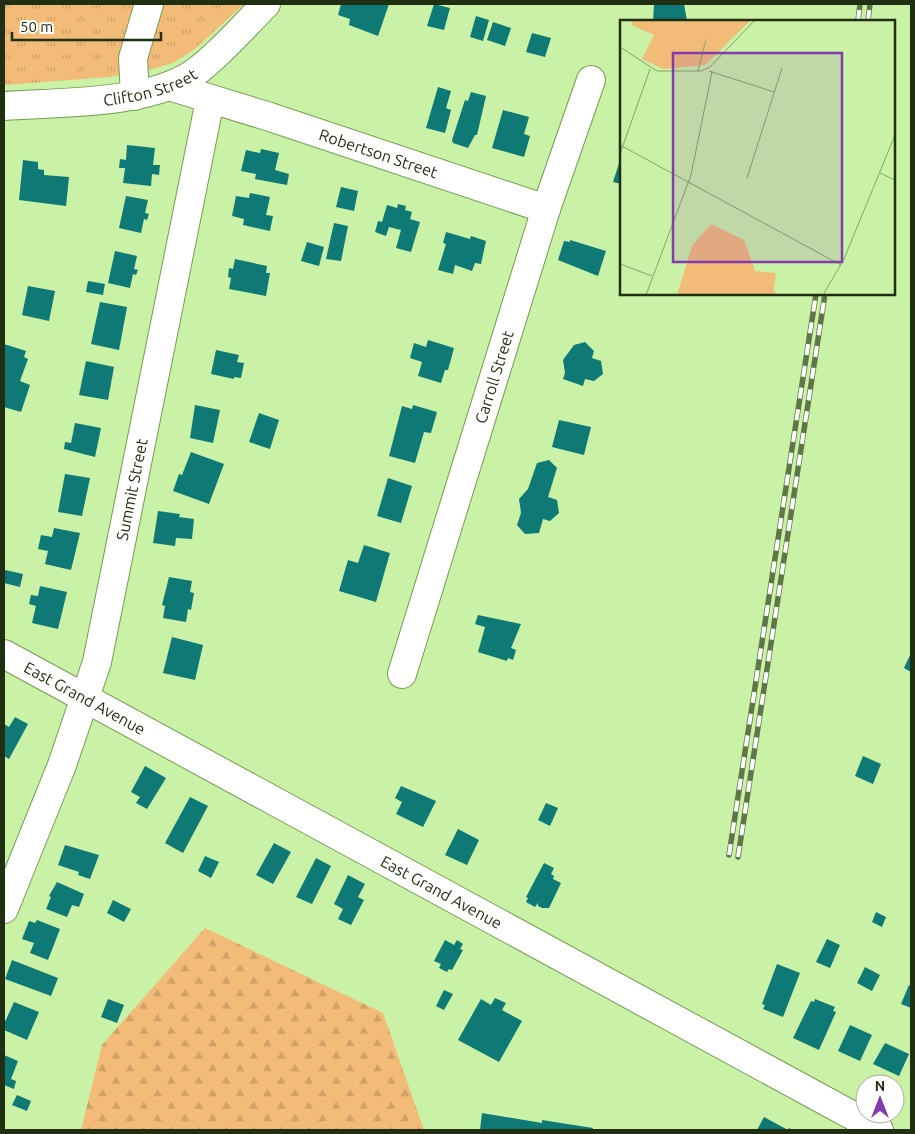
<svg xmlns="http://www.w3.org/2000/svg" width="915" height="1134" font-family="Ubuntu,sans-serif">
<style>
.grass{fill:url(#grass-tufts)}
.forest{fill:url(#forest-firs)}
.building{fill:#0e7975}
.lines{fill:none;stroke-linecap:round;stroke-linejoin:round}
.minor-casing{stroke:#769b52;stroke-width:30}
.minor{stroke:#fff;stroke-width:28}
.rail-casing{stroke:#5f7748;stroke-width:5.5}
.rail{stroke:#fff;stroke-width:4;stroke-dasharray:11;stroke-linecap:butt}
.labels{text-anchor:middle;stroke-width:5;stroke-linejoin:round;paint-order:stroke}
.street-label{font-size:16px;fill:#202f11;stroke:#fff}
.inset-road{fill:none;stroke:#86a46a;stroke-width:1}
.view{fill:#843bad;fill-opacity:0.15;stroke:#843bad;stroke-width:2.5}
.inset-edge{fill:none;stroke:#202f11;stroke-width:2.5}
</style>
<defs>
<pattern id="grass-tufts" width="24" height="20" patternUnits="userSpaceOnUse" patternTransform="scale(1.25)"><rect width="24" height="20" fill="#f2bb78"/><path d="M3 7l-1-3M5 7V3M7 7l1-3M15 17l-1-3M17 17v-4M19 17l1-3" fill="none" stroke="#cfa167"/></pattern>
<pattern id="forest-firs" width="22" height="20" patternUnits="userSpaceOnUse" patternTransform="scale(1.25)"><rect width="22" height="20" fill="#f2bb78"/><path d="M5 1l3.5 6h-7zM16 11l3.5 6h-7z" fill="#cfa167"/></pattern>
</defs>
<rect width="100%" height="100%" fill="#caf2a6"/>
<!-- grass -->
<polygon class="grass" points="4,4 244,4 195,49 173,63 149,70 109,77 4,85"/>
<!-- forest -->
<polygon class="forest" points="205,928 383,1013 424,1130 81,1130 102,1045"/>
<!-- building -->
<g class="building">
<polygon points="341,4 389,4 378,36 349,25 350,19 338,15"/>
<polygon points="434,4 450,8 444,30 427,26"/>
<polygon points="654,4 684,4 687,21 653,21"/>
<polygon points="476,16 489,20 483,41 470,37"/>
<polygon points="493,22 511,28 505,46 487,40"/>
<polygon points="532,33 551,38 545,57 526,52"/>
<polygon points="438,87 451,91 446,108 451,110 445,133 426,128"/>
<polygon points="471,92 486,96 477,135 475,135 468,148 453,143 452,140 465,100 468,101"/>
<polygon points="503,110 529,117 524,134 530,136 524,157 492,148"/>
<polygon points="127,145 155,148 153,165 160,165 159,175 152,174 151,186 123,183 125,168 119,168 120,159 126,160"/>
<polygon points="261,149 279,153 275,170 289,174 287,185 255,179 256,174 241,171 246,150 260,153"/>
<polygon points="621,157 621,184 613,182"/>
<polygon points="23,160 38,162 38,169 44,170 44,175 69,177 66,206 19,200"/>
<polygon points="341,187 358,191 354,211 336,207"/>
<polygon points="250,193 270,197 266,215 273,216 270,231 243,225 244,219 232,216 236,196 249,198"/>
<polygon points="126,196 148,200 145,213 149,214 147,220 144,219 141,233 119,228"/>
<polygon points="398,204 406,206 405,210 412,212 410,219 420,222 411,252 396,248 401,230 389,227 386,236 375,232 378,221 382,222 387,205 397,208"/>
<polygon points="334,223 348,226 341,261 326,259"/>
<polygon points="446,232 470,239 471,236 486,241 481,264 475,263 472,271 455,265 453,274 438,270 446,244 443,243"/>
<polygon points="570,240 606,251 598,276 558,260 564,241 570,242"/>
<polygon points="307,242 324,247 319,266 301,261"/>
<polygon points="115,251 137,256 134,269 138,270 136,275 133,274 130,288 108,283"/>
<polygon points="235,259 267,266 266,273 270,273 266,296 229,289 231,278 228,277 229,268 233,269"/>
<polygon points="88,281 105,284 103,295 86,292"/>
<polygon points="28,286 55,291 49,321 22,315"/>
<polygon points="100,302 127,307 119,350 91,344"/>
<polygon points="428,340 454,348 448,370 445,370 441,383 418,376 422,362 410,358 414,343 426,347"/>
<polygon points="585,342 594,351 592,358 601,361 603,374 594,381 585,379 583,386 563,379 565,373 563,360 574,345"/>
<polygon points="4,344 26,351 24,357 28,359 20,381 30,385 21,412 4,407"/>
<polygon points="216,350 239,355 237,362 244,363 241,378 234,377 234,379 211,374"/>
<polygon points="86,361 114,367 108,400 79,395"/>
<polygon points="195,405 220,410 213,443 190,438"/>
<polygon points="413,405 437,412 431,433 424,432 415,463 389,456 402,406 412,409"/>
<polygon points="259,413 279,420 270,449 249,442"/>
<polygon points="559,420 591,427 584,455 552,447"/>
<polygon points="75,423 101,428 95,457 64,449 65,442 71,443"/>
<polygon points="191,452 224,464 209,504 173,491 179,474 182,475"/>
<polygon points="549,460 557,468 548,497 557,500 559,513 550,521 543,519 539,533 525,534 517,525 521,513 519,499 528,489 537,463"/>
<polygon points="65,474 90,478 82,516 58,512"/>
<polygon points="388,478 412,486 401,523 377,516"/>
<polygon points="158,511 180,514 179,517 194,519 192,539 176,538 175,546 153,543"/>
<polygon points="54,528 80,533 71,570 45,564 48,551 38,549 41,535 52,537"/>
<polygon points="364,545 390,553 376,602 339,591 348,560 358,563"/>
<polygon points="5,570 23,574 20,587 4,583"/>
<polygon points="169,577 192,581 190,592 194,593 191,610 188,609 186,622 163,618 165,606 162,605"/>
<polygon points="40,586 67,592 58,629 32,623 36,606 29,604 31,595 38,596"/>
<polygon points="478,615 521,624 511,648 516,650 513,660 508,658 507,661 478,652 485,627 475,624"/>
<polygon points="172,637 203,645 195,680 163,673"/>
<polygon points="911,653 911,672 904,668"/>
<polygon points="15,717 28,724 9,759 4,756 4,724 9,727"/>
<polygon points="863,756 881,764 873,784 855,776"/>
<polygon points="145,766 166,778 147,809 136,803 140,797 131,792"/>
<polygon points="401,786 436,801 423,827 396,814 402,802 395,798"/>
<polygon points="190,797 208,806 183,853 165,843"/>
<polygon points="546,803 558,808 550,826 538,820"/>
<polygon points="458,829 479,840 467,865 445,855"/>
<polygon points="274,843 291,852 273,884 256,875"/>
<polygon points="65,845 99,855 90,879 78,875 79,872 58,865"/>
<polygon points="205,856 219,862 211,878 198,871"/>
<polygon points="316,858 331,866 312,904 296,897"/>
<polygon points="544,863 554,868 551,874 554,876 553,879 561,883 549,908 542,908 538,906 538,903 535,907 526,902 528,898 526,897"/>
<polygon points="348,875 365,884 358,897 364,900 351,925 338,919 343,909 334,904"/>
<polygon points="57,882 84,894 79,907 72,905 67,917 46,909 51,897 49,896"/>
<polygon points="113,900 131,909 124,922 107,913"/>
<polygon points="876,912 886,917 882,927 872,922"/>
<polygon points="37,920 60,929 48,960 30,953 34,943 22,939 29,921 35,923"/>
<polygon points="827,939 840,945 830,968 816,962"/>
<polygon points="445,940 454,945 457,940 463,944 460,949 463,950 452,970 449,969 447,972 439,968 441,964 434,961"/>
<polygon points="12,960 58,978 51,996 5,979"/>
<polygon points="777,964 800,973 783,1017 763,1009 765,1005 762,1004"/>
<polygon points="865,967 880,975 872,991 857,983"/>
<polygon points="909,985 911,986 911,1008 901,1004"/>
<polygon points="444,990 453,994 444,1010 436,1006"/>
<polygon points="495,998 506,1003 502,1010 522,1021 499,1062 458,1040 481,999 491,1005"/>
<polygon points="108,999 124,1005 117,1023 101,1017"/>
<polygon points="815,999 835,1007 833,1011 836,1012 819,1050 793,1038 811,1001 814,1002"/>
<polygon points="14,1002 39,1012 27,1040 4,1030 4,1024"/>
<polygon points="850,1025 872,1035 860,1061 838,1051"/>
<polygon points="885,1043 909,1054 899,1076 873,1064"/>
<polygon points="4,1055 18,1061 11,1079 16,1081 14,1089 4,1085"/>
<polygon points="17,1095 31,1101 27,1111 12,1105"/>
<polygon points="482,1113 542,1123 542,1120 593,1128 592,1130 480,1130"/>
<polygon points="764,1117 788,1130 789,1128 793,1130 757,1130"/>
</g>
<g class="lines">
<!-- minor casing -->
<g class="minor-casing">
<g id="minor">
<path id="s1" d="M169 86 270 117 546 209"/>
<polyline points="135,96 133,58 149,4"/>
<path id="s2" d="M4 106C60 102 152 105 197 71 222 52 244 26 266 4"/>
<path id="s3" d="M4 654 879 1130"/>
<path id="s4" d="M402 674 546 209 591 80"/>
<path id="s5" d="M4 909 62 765 97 662 210 100"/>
</g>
</g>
<!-- minor -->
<use href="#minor" class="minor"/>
<!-- rail casing -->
<g class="rail-casing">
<g id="rail">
<polyline points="858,21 860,4"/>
<polyline points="868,21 870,4"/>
<polyline points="729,855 816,294"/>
<polyline points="738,857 825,294"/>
</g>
</g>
<!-- rail -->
<use href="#rail" class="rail"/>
</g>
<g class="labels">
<!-- street labels -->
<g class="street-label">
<text dy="6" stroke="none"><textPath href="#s2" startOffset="148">Clifton Street</textPath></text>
<text dy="6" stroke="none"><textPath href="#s1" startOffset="220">Robertson Street</textPath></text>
<text dy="6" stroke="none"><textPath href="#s4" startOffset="311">Carroll Street</textPath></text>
<text dy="6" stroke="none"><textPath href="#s5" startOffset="440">Summit Street</textPath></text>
<text dy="6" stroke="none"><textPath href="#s3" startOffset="92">East Grand Avenue</textPath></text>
<text dy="6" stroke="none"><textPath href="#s3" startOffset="498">East Grand Avenue</textPath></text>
</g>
</g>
<!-- overview -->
<g transform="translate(620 20)">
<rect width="275" height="275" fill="#caf2a6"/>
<path d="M13 0H131L85 45 43 49 22 39 34 15 11 5ZM135 251 156 253 153 275H94L132 259Z" fill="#f2bb78"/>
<path d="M91 204 124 220 136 253 158 275H57L72 226Z" fill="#f2bb78"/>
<path d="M66 25a7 7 0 1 1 14 0a7 7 0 1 1-14 0Z" fill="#f2bb78"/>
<path class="inset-road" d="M0 27 37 51H81L90 47 135 0M78 51 86 19M89 51 154 72M0 125 221 245M0 134 30 49M260 153 275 160M127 158 162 48M0 244 32 256M26 275 71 155 92 52M203 275 224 239 275 115"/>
<path class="view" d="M53 33H222V242H53Z"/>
<rect width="275" height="275" class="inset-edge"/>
</g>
<!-- border -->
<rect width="915" height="1134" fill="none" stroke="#202f11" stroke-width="10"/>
<!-- north arrow -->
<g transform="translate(880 1099)"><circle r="24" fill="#ffffff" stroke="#a6aca0"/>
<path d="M0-4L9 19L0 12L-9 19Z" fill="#843bad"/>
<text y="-8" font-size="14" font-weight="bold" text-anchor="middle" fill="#202f11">N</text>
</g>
<!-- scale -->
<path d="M12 32v8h149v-8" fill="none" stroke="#202f11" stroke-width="2.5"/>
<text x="20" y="32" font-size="15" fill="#202f11" stroke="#ffffff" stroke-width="4" paint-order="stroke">50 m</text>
</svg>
